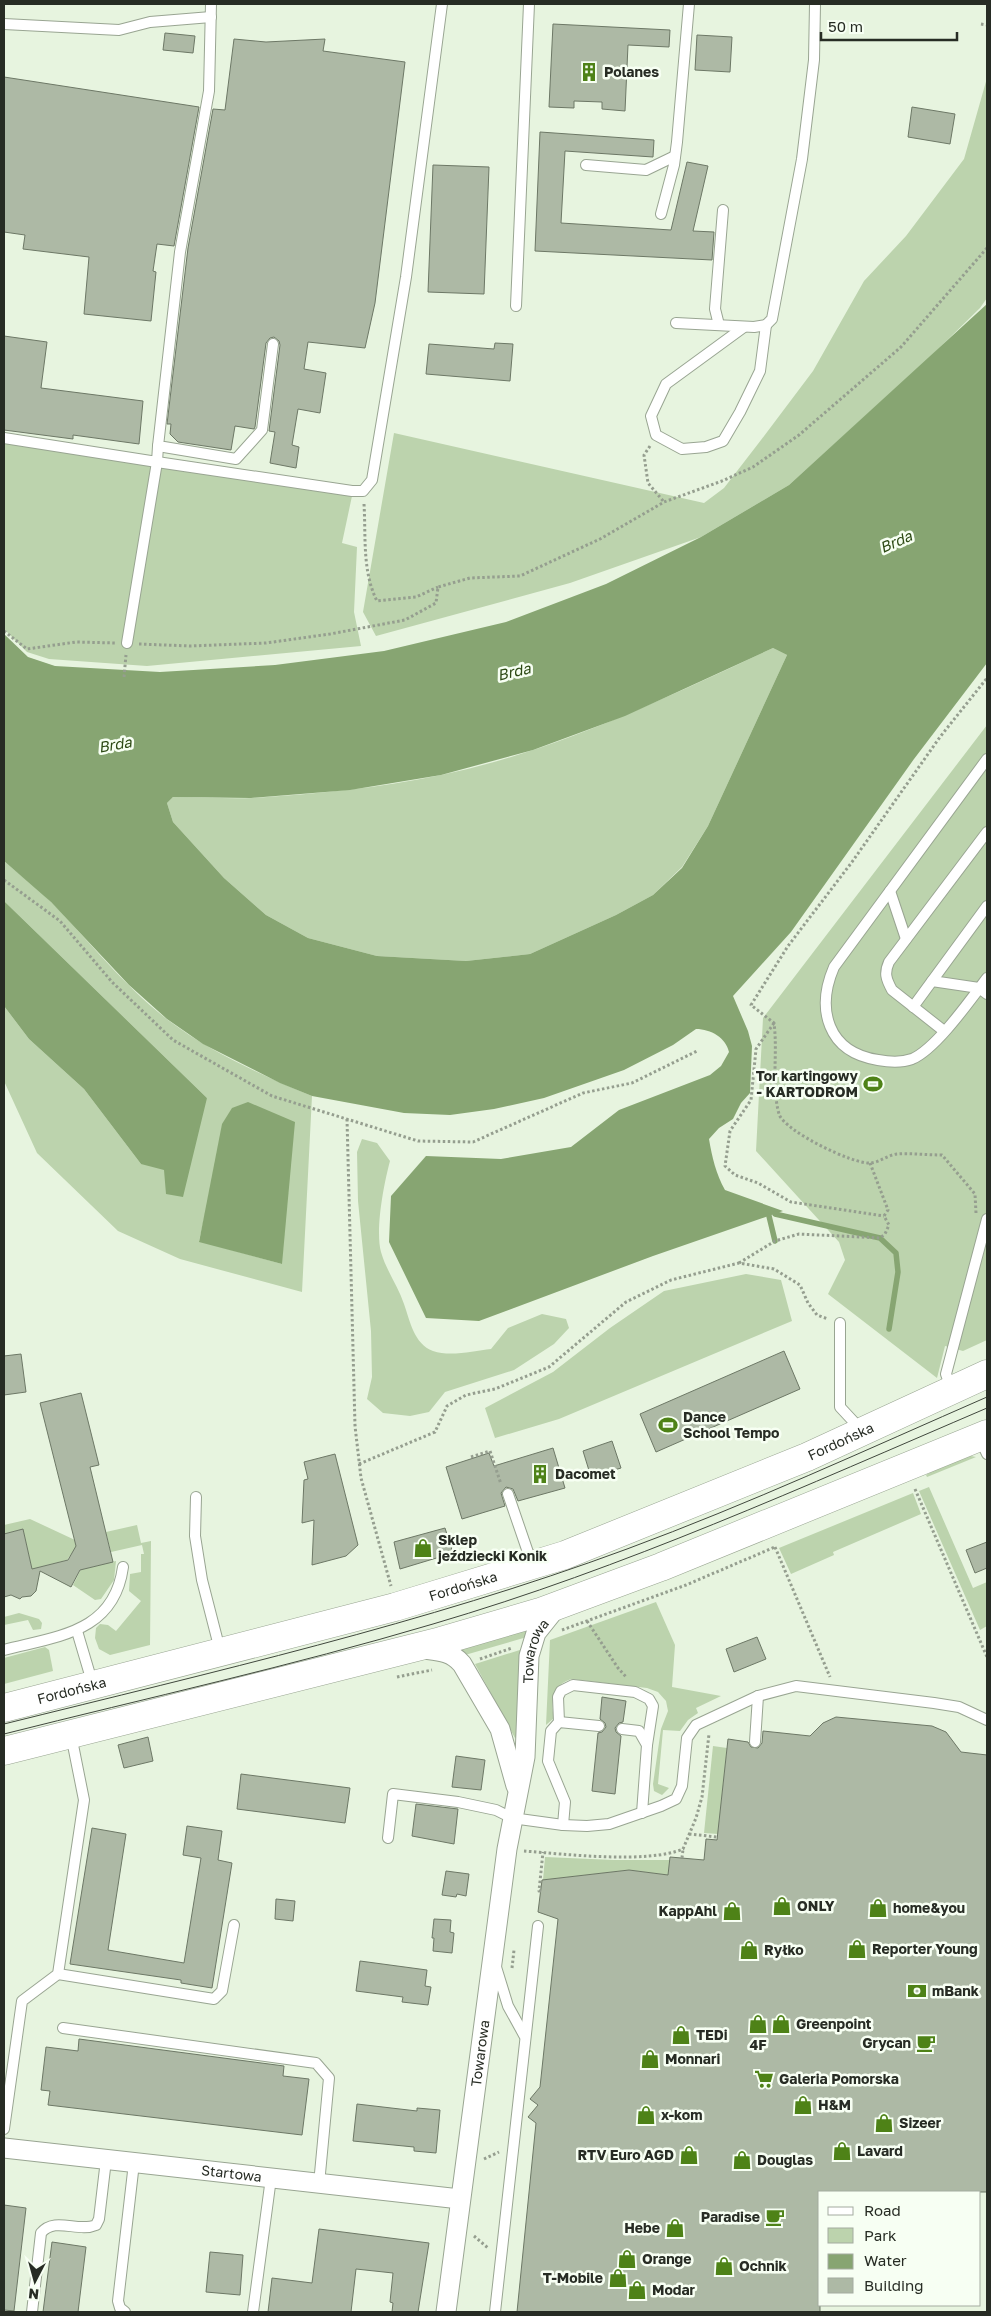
<svg xmlns="http://www.w3.org/2000/svg" width="991" height="2316" font-family="'Golos Text',sans-serif">
<style>
.green{fill:#bcd3ad;fill-rule:evenodd}
.water{fill:#87a572;fill-rule:evenodd}
.lines{fill:none;stroke-linecap:round;stroke-linejoin:round}
.stream{stroke:#87a572;stroke-width:5.5}
.building{fill:#adb9a5;stroke:#6d7866}
.lane-casing{stroke:#99a592;stroke-width:12}
.street-casing{stroke:#99a592;stroke-width:21}
.secondary-casing{stroke:#99a592;stroke-width:29}
.path{stroke:#959e8f;stroke-width:3;stroke-dasharray:2.5 2.5;stroke-linecap:butt}
.lane{stroke:#fff;stroke-width:10}
.street{stroke:#fff;stroke-width:19}
.secondary{stroke:#fff;stroke-width:28}
.tram{stroke:#40473d;stroke-width:1}
.labels{text-anchor:middle;stroke-width:5;stroke-linejoin:round;paint-order:stroke}
.poi-label{font-size:14px;font-weight:bold;fill:#272c24;stroke:#f7fff3;text-anchor:start}
.street-label{font-size:14px;fill:#272c24;stroke:#f7fff3}
.water-label{font-size:15px;font-style:italic;fill:#2d4a14;stroke:#f7fff3}
</style>
<rect width="100%" height="100%" fill="#e7f4df"/>
<!-- green -->
<g class="green">
<polygon points="987,78 987,298 980,308 929,358 789,485 701,537 570,583 376,636 363,612 394,433 704,503 724,488 761,440 813,371 864,281 906,236 964,159"/>
<polygon points="4,435 210,465 211,475 352,496 342,543 357,547 354,612 361,646 147,666 49,659 27,652 4,629"/>
<path d="M773 648 787 655 708 826 682 867 653 895 616 915 530 954 466 961 377 956 308 938 266 915 224 878 173 822 167 803 173 797C199 797 226 799 253 798 315 794 379 788 441 775 557 751 665 698 773 648Z"/>
<polygon points="987,725 987,1340 963,1351 945,1346 937,1378 828,1294 845,1260 839,1242 756,1151 763,1018"/>
<path d="M4 861C20 875 38 888 53 904 90 942 124 986 168 1020 210 1052 262 1075 312 1096L302 1292 180 1259 118 1231 37 1153 4 1081V1006L29 1039 84 1089 141 1164 207 1098 4 901ZM208 1202 282 1264 199 1241Z"/>
<path d="M362 1139 377 1143 390 1161C384 1183 375 1230 381 1252 386 1270 398 1286 404 1304 410 1321 414 1344 433 1351 450 1357 474 1351 491 1349L508 1328 542 1314 566 1319 569 1328 554 1344 514 1370 445 1392 429 1412 410 1416 383 1413 367 1399 372 1377 371 1331 358 1201 357 1152Z"/>
<polygon points="746,1274 781,1280 792,1321 559,1419 495,1438 485,1408 553,1372 610,1328 664,1291"/>
<polygon points="966,1455 976,1457 927,1477 926,1475 944,1464"/>
<polygon points="929,1487 973,1588 987,1582 987,1626 980,1630 919,1491"/>
<polygon points="913,1493 921,1514 833,1552 834,1555 791,1574 779,1548"/>
<polygon points="30,1519 75,1540 77,1549 74,1550 67,1560 32,1569 23,1529 4,1534 4,1525"/>
<polygon points="137,1525 141,1543 151,1541 150,1645 110,1655 99,1649 95,1638 96,1628 100,1624 108,1625 116,1631 141,1601 129,1591 130,1574 141,1572 141,1554 144,1554 142,1545 111,1552 106,1532"/>
<polygon points="116,1561 114,1580 101,1599 95,1600 73,1585 82,1567 83,1569"/>
<path d="M656 1602 675 1645 672 1687 721 1696 696 1708 698 1713 688 1720 680 1731 663 1730 658 1784 669 1788 662 1795 654 1791 653 1784 661 1729 668 1711 666 1701 658 1692 647 1688 571 1679C553 1685 550 1700 554 1718L546 1725 550 1640Z"/>
<polygon points="19,1613 39,1619 42,1623 41,1629 33,1630 28,1620 4,1625 4,1617"/>
<polygon points="531,1626 527,1637 465,1655 456,1648"/>
<polygon points="45,1647 49,1650 53,1671 4,1684 4,1658"/>
<polygon points="523,1649 520,1735 515,1738 475,1664"/>
<polygon points="713,1746 727,1748 718,1834 704,1833"/>
<polygon points="545,1857 614,1860 670,1860 668,1875 629,1870 543,1880"/>
</g>
<!-- water -->
<g class="water">
<path d="M987 304V663L914 759 791 932 733 996 748 1031 752 1046 750 1093 741 1103 733 1119 719 1128 709 1139C712 1157 716 1174 725 1190L783 1211 653 1256 479 1321 426 1318 389 1242 391 1196 426 1156 501 1159 571 1147 619 1110 710 1075 721 1066 729 1052C726 1038 711 1029 696 1029L673 1045 624 1070 544 1098 494 1109 450 1115 404 1113 312 1096 280 1083 203 1044 167 1019 129 985 51 902 4 861V634L28 657 55 666 160 672 275 665 384 651 506 622 606 584 701 537 789 485ZM773 648 787 655 708 826 682 868 653 895 616 915 530 954 466 961 377 956 308 938 266 915 224 878 173 822 167 803 173 797 251 798 350 790 441 775 533 750 625 716Z"/>
<polygon points="4,901 207,1098 183,1197 166,1194 164,1170 141,1164 84,1089 29,1039 4,1006"/>
<polygon points="248,1102 295,1122 282,1264 199,1242 222,1124 232,1108"/>
</g>
<g class="lines">
<!-- stream -->
<g class="stream">
<polyline points="775,1214 880,1238 896,1253 898,1272 889,1329"/>
<polyline points="769,1216 775,1241"/>
</g>
</g>
<!-- building -->
<g class="building">
<polygon points="553,24 670,30 669,47 628,45 625,111 602,109 602,102 574,101 574,108 549,107"/>
<polygon points="165,33 195,36 193,53 163,50"/>
<polygon points="697,35 732,37 730,72 695,70"/>
<polygon points="234,39 266,42 325,39 323,51 405,62 375,303 365,348 308,342 304,369 326,373 320,413 298,409 292,445 299,447 296,468 270,463 275,432 269,431 280,345 279,341 274,337 270,338 266,343 255,427 254,429 235,426 231,450 178,442 170,434 171,424 167,424 188,248 213,109 225,110"/>
<polygon points="4,77 199,107 174,246 157,244 153,271 156,272 151,321 84,314 89,257 23,249 25,235 4,232"/>
<polygon points="912,107 955,114 950,144 908,137"/>
<polygon points="540,132 654,140 653,157 565,151 561,223 671,230 687,162 708,166 693,231 714,232 712,260 535,251"/>
<polygon points="433,165 489,167 484,294 428,292"/>
<polygon points="4,336 47,342 41,388 143,401 139,444 73,435 73,439 4,430"/>
<polygon points="495,343 513,344 510,381 426,374 429,344 494,349"/>
<polygon points="784,1351 800,1389 656,1452 640,1414"/>
<polygon points="21,1354 26,1392 4,1395 4,1356"/>
<polygon points="81,1393 99,1465 90,1467 113,1562 80,1570 71,1587 40,1571 36,1591 31,1596 22,1597 20,1599 11,1595 4,1597 4,1534 23,1529 32,1569 68,1560 76,1546 40,1403"/>
<polygon points="612,1441 621,1468 591,1477 583,1451"/>
<polygon points="553,1448 565,1488 518,1501 513,1489 506,1487 501,1493 505,1506 462,1519 446,1467 489,1453 494,1466"/>
<polygon points="335,1454 358,1545 346,1556 312,1565 314,1520 302,1523 304,1480 308,1479 304,1462"/>
<polygon points="445,1528 453,1553 400,1569 394,1542"/>
<polygon points="987,1542 987,1568 975,1573 966,1550"/>
<polygon points="757,1637 766,1659 734,1672 726,1649"/>
<polygon points="602,1697 626,1701 623,1722 619,1723 615,1728 616,1732 621,1736 615,1794 592,1791 598,1733 602,1732 606,1727 605,1723 600,1719"/>
<polygon points="836,1717 932,1726 946,1732 961,1752 987,1755 987,2192 820,2192 820,2312 517,2312 536,2123 528,2117 538,2105 530,2099 540,2087 558,1919 538,1912 542,1880 629,1870 668,1875 670,1857 704,1860 706,1839 717,1840 728,1739 748,1742 751,1747 758,1748 762,1743 763,1731 810,1736 823,1723"/>
<polygon points="148,1737 153,1761 124,1768 118,1745"/>
<polygon points="456,1756 485,1760 481,1790 452,1787"/>
<polygon points="241,1774 350,1788 345,1823 237,1809"/>
<polygon points="416,1804 458,1809 454,1844 412,1836"/>
<polygon points="187,1826 222,1831 218,1860 232,1863 212,1988 181,1983 181,1980 70,1964 92,1828 126,1834 108,1950 184,1963 201,1858 183,1855"/>
<polygon points="446,1871 469,1874 466,1896 457,1894 456,1897 442,1895"/>
<polygon points="276,1899 295,1901 293,1921 275,1919"/>
<polygon points="434,1919 451,1920 450,1932 454,1933 452,1953 433,1951 434,1938 432,1938"/>
<polygon points="360,1961 427,1970 425,1986 431,1987 428,2005 402,2002 403,1997 356,1991"/>
<polygon points="79,2039 284,2066 283,2076 309,2079 302,2135 48,2105 50,2091 41,2090 46,2047 78,2051"/>
<polygon points="357,2104 417,2111 417,2108 440,2110 436,2153 414,2151 414,2147 353,2141"/>
<polygon points="4,2205 26,2208 14,2311 4,2310"/>
<polygon points="319,2229 429,2243 418,2312 392,2312 393,2303 390,2302 393,2273 356,2269 351,2312 268,2312 272,2278 312,2283"/>
<polygon points="52,2242 86,2247 78,2312 43,2312"/>
<polygon points="210,2252 243,2255 240,2295 206,2292"/>
</g>
<g class="lines">
<!-- lane casing -->
<g class="lane-casing">
<g id="lane">
<polyline points="211,4 209,91 180,252 158,446 236,459 262,430 273,344"/>
<polyline points="4,24 119,30 150,22 211,17"/>
<polyline points="586,165 646,170 675,156"/>
<polyline points="661,214 674,165 677,142 689,4"/>
<polyline points="516,306 529,4"/>
<polyline points="676,323 754,327 766,325 772,319 802,159 814,60 815,4"/>
<polyline points="719,325 715,309 723,210"/>
<polyline points="744,327 666,384 651,416 656,435 682,449 706,447 723,441 740,412 760,371 766,325"/>
<polyline points="4,438 157,462 158,446"/>
<polyline points="127,643 157,462 352,491 363,491 372,480 406,277 442,4"/>
<path d="M987 759 834 967C816 1009 827 1052 878 1060 889 1062 901 1063 912 1059 936 1049 971 999 987 978"/>
<polyline points="890,891 906,939"/>
<polyline points="932,981 979,988 987,994"/>
<polyline points="913,1007 987,906"/>
<path d="M944 1031 892 990C886 979 884 973 889 962L987 832"/>
<polyline points="840,1323 840,1407 853,1421 859,1432"/>
<polyline points="951,1388 946,1374 987,1219"/>
<polyline points="980,1439 987,1454"/>
<polyline points="508,1494 532,1564"/>
<polyline points="196,1497 195,1536 202,1580 220,1650"/>
<polyline points="77,1631 93,1685"/>
<path d="M4 1650C57 1636 114 1633 123 1567"/>
<polyline points="559,1722 558,1697 561,1691 573,1685 635,1692 649,1699 653,1706 647,1745"/>
<polyline points="622,1729 639,1731 647,1745 642,1813"/>
<polyline points="755,1742 758,1696"/>
<polyline points="563,1825 565,1802 548,1761 551,1731 559,1722 599,1726"/>
<polyline points="388,1838 393,1794 458,1802 496,1810 512,1818 563,1825 587,1826 609,1824 661,1806 676,1799 682,1786 687,1738 696,1725 758,1696 796,1686 934,1703 959,1707 987,1720"/>
<polyline points="496,1967 508,2006 524,2035"/>
<polyline points="58,1974 214,1999 222,1991 234,1925"/>
<polyline points="63,2028 316,2063 329,2078 319,2184"/>
<polyline points="4,2129 22,2001 58,1974 84,1800 71,1735"/>
<path d="M32 2312 41 2233C55 2216 78 2233 96 2225L99 2219 106 2160"/>
<polyline points="125,2312 120,2308 118,2301 134,2163"/>
<polyline points="253,2312 271,2178"/>
<polyline points="495,2312 538,1926"/>
</g>
</g>
<!-- street casing -->
<g class="street-casing">
<g id="street">
<path d="M423 1649C439 1651 451 1651 462 1664L500 1729 516 1786"/>
<path id="s1" d="M4 2148 460 2199"/>
<path id="s2" d="M446 2312 507 1849 525 1757 529 1656 536 1633 556 1608"/>
</g>
</g>
<!-- secondary casing -->
<g class="secondary-casing">
<g id="secondary">
<path id="s3" d="M4 1708 395 1607 565 1555 807 1457 987 1374"/>
<polyline points="4,1751 441,1641 540,1612 661,1567 987,1434"/>
</g>
</g>
<!-- path -->
<g class="path">
<polyline points="981,24 987,25"/>
<polyline points="650,446 644,455 648,483 664,502"/>
<path d="M364 504C366 537 362 571 377 601L416 597 438 587"/>
<polyline points="4,631 27,649 76,642 115,643"/>
<polyline points="139,644 190,646 266,643 330,634 405,620 436,603 438,587 470,578 520,576 600,539 664,502 722,481 753,467 799,435 901,347 987,248"/>
<polyline points="124,677 126,655"/>
<polyline points="4,880 60,921 112,982 173,1040 272,1096 418,1141 473,1142 583,1093 632,1083 697,1051"/>
<polyline points="774,1023 756,1049 751,1100 730,1131 725,1166 735,1175 758,1183 791,1202 884,1216"/>
<polyline points="347,1119 355,1426 361,1478 391,1586"/>
<path d="M976 1213 975 1194 942 1155C927 1155 911 1153 897 1154 888 1155 880 1162 871 1163 854 1165 784 1131 779 1114 771 1084 778 1054 774 1023L751 1005 788 946 852 862 940 737 987 678"/>
<polyline points="739,1263 775,1241 799,1234 880,1238 885,1234 889,1225 884,1216 888,1210 870,1163"/>
<polyline points="471,1457 490,1451 501,1484"/>
<polyline points="359,1464 435,1432 447,1406 466,1395 495,1389 549,1367 626,1302 671,1280 739,1263 774,1269 800,1285 808,1303 817,1315 828,1319"/>
<polyline points="915,1489 987,1657"/>
<polyline points="775,1547 830,1677"/>
<polyline points="587,1621 618,1668 627,1678"/>
<polyline points="562,1630 686,1585 775,1547"/>
<polyline points="480,1659 512,1648"/>
<polyline points="397,1677 432,1670"/>
<polyline points="689,1834 717,1837"/>
<path d="M524 1851C564 1854 648 1864 683 1849L696 1818 702 1797 709 1734"/>
<polyline points="682,1858 683,1849"/>
<polyline points="541,1891 539,1891 543,1852"/>
<polyline points="512,1968 514,1950"/>
<polyline points="484,2159 499,2152"/>
<polyline points="474,2236 488,2248"/>
</g>
<!-- lane -->
<use href="#lane" class="lane"/>
<!-- street -->
<use href="#street" class="street"/>
<!-- secondary -->
<use href="#secondary" class="secondary"/>
<!-- tram -->
<g class="tram">
<path d="M4 1724C213 1672 424 1624 627 1549 749 1504 868 1449 987 1397"/>
<path d="M4 1734C147 1698 292 1666 433 1624 624 1568 805 1486 987 1408"/>
</g>
</g>
<!-- icons -->
<defs>
<g id="building-bare" transform="scale(1.5)"><path d="M-4-6H4V6H1V3H-1V6H-4ZM-2.5-4.3h1.7v1.8h-1.7ZM.8-4.3h1.7v1.8H.8ZM-2.5-1h1.7V.8h-1.7ZM.8-1h1.7V.8H.8Z" fill="#4e8217" stroke="#f7fff3" stroke-width="2.5" paint-order="stroke"/></g>
<g id="stadium-bare" transform="scale(1.5)"><path d="M0-5a6.5 5 0 1 0 0 10a6.5 5 0 1 0 0-10ZM-3.5-1.8h7v3.6h-7Z" fill="#4e8217" stroke="#f7fff3" stroke-width="2.5" paint-order="stroke"/></g>
<g id="shop-bare" transform="scale(1.5)"><path d="M-5-2.5h2.3a2.7 3.5 0 0 1 5.4 0H5L5.5 6h-11ZM-1.5-2.5h3a1.5 2.3 0 0 0-3 0Z" fill="#4e8217" stroke="#f7fff3" stroke-width="2.5" paint-order="stroke"/></g>
<g id="bank-bare" transform="scale(1.5)"><path d="M-6-4H6V4H-6ZM0-2.3a2.3 2.3 0 1 0 0 4.6a2.3 2.3 0 1 0 0-4.6Z" fill="#4e8217" stroke="#f7fff3" stroke-width="2.5" paint-order="stroke"/></g>
<g id="cafe-bare" transform="scale(1.5)"><path d="M-5.5-4.5H6V0H3Q3 3.5 0 3.5H-2.5Q-5.5 3.5-5.5 0ZM3-3.2v2h1.7v-2ZM-6 4.5H4V6H-6Z" fill="#4e8217" stroke="#f7fff3" stroke-width="2.5" paint-order="stroke"/></g>
<g id="supermarket-bare" transform="scale(1.5)"><path d="M-6-5.5h2.5l.6 2H6L4.5 2H-2.5L-4.4-4H-6ZM-1.5 3.2a1.3 1.3 0 1 0 .1 0ZM3 3.2a1.3 1.3 0 1 0 .1 0Z" fill="#4e8217" stroke="#f7fff3" stroke-width="2.5" paint-order="stroke"/></g>
</defs>
<g fill-rule="evenodd">
<use href="#building-bare" x="589" y="72"/>
<use href="#stadium-bare" x="873" y="1084"/>
<use href="#stadium-bare" x="668" y="1425"/>
<use href="#building-bare" x="540" y="1474"/>
<use href="#shop-bare" x="423" y="1548"/>
<use href="#shop-bare" x="782" y="1906"/>
<use href="#shop-bare" x="878" y="1908"/>
<use href="#shop-bare" x="732" y="1911"/>
<use href="#shop-bare" x="857" y="1949"/>
<use href="#shop-bare" x="749" y="1950"/>
<use href="#bank-bare" x="917" y="1991"/>
<use href="#shop-bare" x="758" y="2024"/>
<use href="#shop-bare" x="781" y="2024"/>
<use href="#shop-bare" x="681" y="2035"/>
<use href="#cafe-bare" x="926" y="2043"/>
<use href="#shop-bare" x="650" y="2059"/>
<use href="#supermarket-bare" x="764" y="2079"/>
<use href="#shop-bare" x="803" y="2105"/>
<use href="#shop-bare" x="646" y="2115"/>
<use href="#shop-bare" x="884" y="2123"/>
<use href="#shop-bare" x="842" y="2151"/>
<use href="#shop-bare" x="689" y="2155"/>
<use href="#shop-bare" x="742" y="2160"/>
<use href="#cafe-bare" x="775" y="2217"/>
<use href="#shop-bare" x="675" y="2228"/>
<use href="#shop-bare" x="627" y="2259"/>
<use href="#shop-bare" x="724" y="2266"/>
<use href="#shop-bare" x="618" y="2278"/>
<use href="#shop-bare" x="637" y="2290"/>
</g>
<g class="labels">
<!-- poi labels -->
<g class="poi-label">
<text x="604" y="77">Polanes</text>
<text x="858" y="1081" text-anchor="end">Tor kartingowy<tspan x="858" dy="16">- KARTODROM</tspan></text>
<text x="683" y="1422">Dance<tspan x="683" dy="16">School Tempo</tspan></text>
<text x="555" y="1479">Dacomet</text>
<text x="438" y="1545">Sklep<tspan x="438" dy="16">jeździecki Konik</tspan></text>
<text x="797" y="1911">ONLY</text>
<text x="893" y="1913">home&amp;you</text>
<text x="717" y="1916" text-anchor="end">KappAhl</text>
<text x="872" y="1954">Reporter Young</text>
<text x="764" y="1955">Ryłko</text>
<text x="932" y="1996">mBank</text>
<text x="796" y="2029">Greenpoint</text>
<text x="696" y="2040">TEDi</text>
<text x="911" y="2048" text-anchor="end">Grycan</text>
<text x="758" y="2050" text-anchor="middle">4F</text>
<text x="665" y="2064">Monnari</text>
<text x="779" y="2084">Galeria Pomorska</text>
<text x="818" y="2110">H&amp;M</text>
<text x="661" y="2120">x-kom</text>
<text x="899" y="2128">Sizeer</text>
<text x="857" y="2156">Lavard</text>
<text x="674" y="2160" text-anchor="end">RTV Euro AGD</text>
<text x="757" y="2165">Douglas</text>
<text x="760" y="2222" text-anchor="end">Paradise</text>
<text x="660" y="2233" text-anchor="end">Hebe</text>
<text x="642" y="2264">Orange</text>
<text x="739" y="2271">Ochnik</text>
<text x="603" y="2283" text-anchor="end">T-Mobile</text>
<text x="652" y="2295">Modar</text>
</g>
<!-- street labels -->
<g class="street-label">
<text dy="5" stroke="none"><textPath href="#s3" startOffset="880">Fordońska</textPath></text>
<text dy="5" stroke="none"><textPath href="#s3" startOffset="475">Fordońska</textPath></text>
<text dy="5" stroke="none"><textPath href="#s2" startOffset="668">Towarowa</textPath></text>
<text dy="5" stroke="none"><textPath href="#s3" startOffset="70">Fordońska</textPath></text>
<text dy="5" stroke="none"><textPath href="#s2" startOffset="261">Towarowa</textPath></text>
<text dy="5" stroke="none"><textPath href="#s1" startOffset="229">Startowa</textPath></text>
</g>
<!-- water labels -->
<g class="water-label">
<text transform="translate(896 542) rotate(-24)" y="5">Brda</text>
<text transform="translate(514 672) rotate(-13)" y="5">Brda</text>
<text transform="translate(115 745) rotate(-10)" y="5">Brda</text>
</g>
</g>
<!-- border -->
<rect width="991" height="2316" fill="none" stroke="#272c24" stroke-width="10"/>
<!-- legend -->
<rect x="818" y="2191" width="162" height="115" fill="#f7fff3" stroke="#a4aba0"/>
<rect x="828" y="2207" width="25" height="8" fill="#ffffff" stroke="#a4aba0"/>
<text x="864" y="2216" font-size="15" fill="#272c24">Road</text>
<rect x="828" y="2228" width="25" height="15" fill="#bcd3ad" stroke="#a4aba0"/>
<text x="864" y="2241" font-size="15" fill="#272c24">Park</text>
<rect x="828" y="2254" width="25" height="15" fill="#87a572" stroke="#a4aba0"/>
<text x="864" y="2266" font-size="15" fill="#272c24">Water</text>
<rect x="828" y="2278" width="25" height="15" fill="#adb9a5" stroke="#a4aba0"/>
<text x="864" y="2291" font-size="15" fill="#272c24">Building</text>
<!-- north arrow -->
<g transform="translate(35 2281) rotate(186)" stroke="#f7fff3" stroke-width="4" paint-order="stroke">
<path d="M0-4L9 19L0 12L-9 19Z" fill="#272c24"/>
<text y="-8" font-size="14" font-weight="bold" text-anchor="middle" fill="#272c24">N</text>
</g>
<!-- scale -->
<path d="M821 32v8h136v-8" fill="none" stroke="#272c24" stroke-width="2.5"/>
<text x="828" y="32" font-size="15" fill="#272c24" stroke="#f7fff3" stroke-width="4" paint-order="stroke">50 m</text>
</svg>
